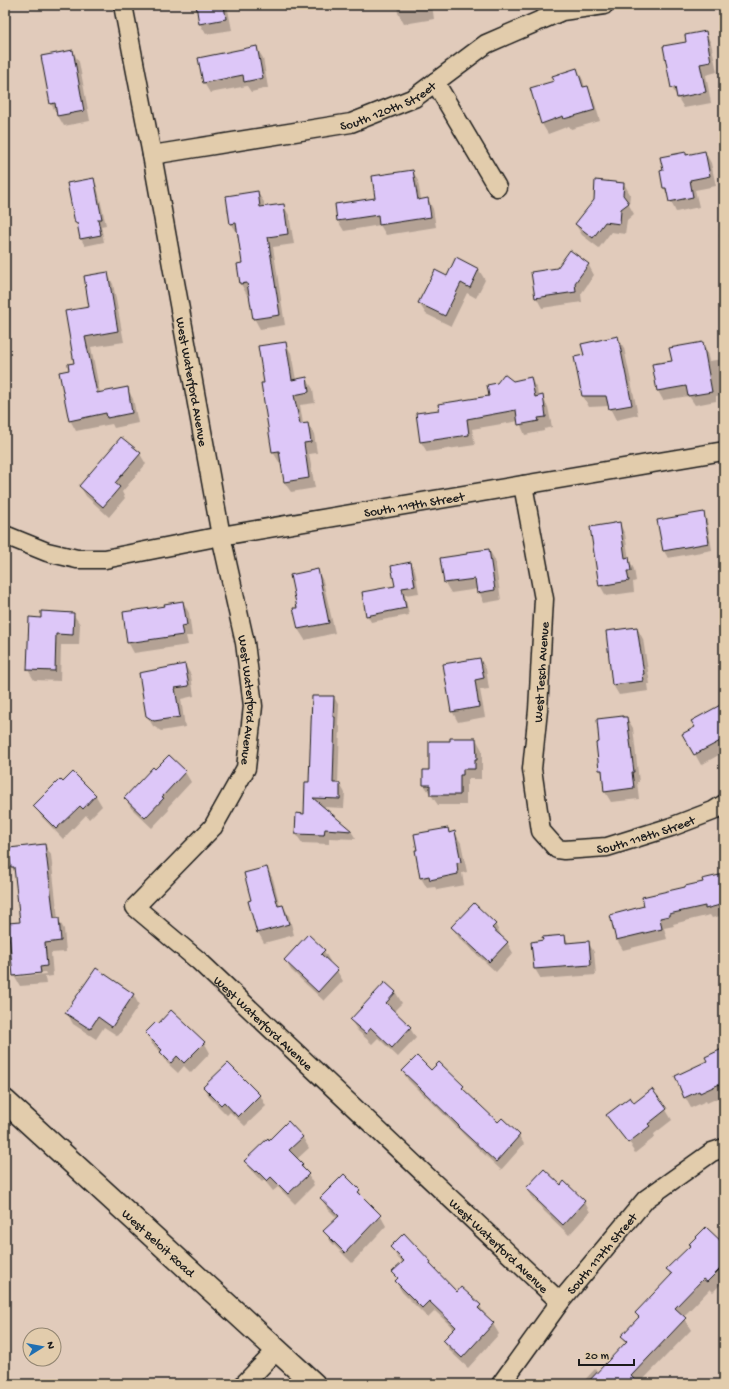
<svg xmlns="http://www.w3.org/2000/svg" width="729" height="1389" font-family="'Gochi Hand',sans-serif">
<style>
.shadow{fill:#0003;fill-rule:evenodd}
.building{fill:#ddc7f8;stroke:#1c1c1c}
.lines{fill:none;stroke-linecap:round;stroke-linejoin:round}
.minor-casing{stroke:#1c1c1c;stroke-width:21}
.major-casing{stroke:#1c1c1c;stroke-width:25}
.minor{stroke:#e2ccac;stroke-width:18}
.major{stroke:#e2ccac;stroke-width:22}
.labels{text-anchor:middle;stroke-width:3.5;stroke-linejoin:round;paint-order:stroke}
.street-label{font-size:13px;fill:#1c1c1c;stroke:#e2ccac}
</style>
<rect width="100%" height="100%" fill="#e1cbbb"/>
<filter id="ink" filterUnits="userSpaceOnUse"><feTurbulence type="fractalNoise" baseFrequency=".025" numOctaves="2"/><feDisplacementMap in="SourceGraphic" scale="8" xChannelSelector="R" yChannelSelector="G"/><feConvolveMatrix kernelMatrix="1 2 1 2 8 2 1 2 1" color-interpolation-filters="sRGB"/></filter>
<g filter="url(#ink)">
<!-- shadow -->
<g class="shadow">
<polygon points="197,5 227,5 232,30 206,34 200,24"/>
<polygon points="397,5 432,5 434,19 404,24 398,13"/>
<polygon points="705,32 711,43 717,72 706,75 711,103 684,108 672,88 687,43"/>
<polygon points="256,47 263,58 268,88 251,92 247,86 210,93 204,83"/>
<polygon points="72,51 79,62 90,121 64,126 51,104 42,57"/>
<polygon points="577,69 583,80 585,88 587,87 593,97 600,121 571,129 569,126 548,134 542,124 555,81"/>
<polygon points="705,152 711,163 716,186 695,190 699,207 676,212 664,188 664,171 686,156"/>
<polygon points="413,171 418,181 421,200 428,199 433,209 436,227 386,235 380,225 344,231 338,221 336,205 376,199"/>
<polygon points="93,179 97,186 106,225 101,226 104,242 85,246 81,239 79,228 76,223"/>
<polygon points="624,184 630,194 629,205 634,214 627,220 625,234 611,232 599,248 582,235 576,225"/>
<polygon points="257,192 264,202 264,208 283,205 289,215 294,244 273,247 285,325 260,329 254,318 250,294 247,295 241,284 238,265 243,264 238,234 231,223"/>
<polygon points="724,225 724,243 719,236"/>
<polygon points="456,259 479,270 485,280 476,298 467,293 451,326 426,314 419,303 447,277"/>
<polygon points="588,264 594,275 581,294 582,302 542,308 536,297"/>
<polygon points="107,273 113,284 124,342 91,347 100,393 127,388 133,399 138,423 114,428 112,424 76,431 70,420 70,371 75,364 90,308"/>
<polygon points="618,337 624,348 638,415 616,420 609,406 589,407 583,396 575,357 585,356"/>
<polygon points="285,343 291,353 296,380 306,378 313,389 315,403 300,405 303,424 308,424 314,434 317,453 309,454 315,488 291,492 284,482 281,462 279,462 273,452 262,384 265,384"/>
<polygon points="702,343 707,352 709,361 724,359 724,395 716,396 716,401 695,405 689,396 663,400 658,391 653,365 673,361"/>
<polygon points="530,378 537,389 538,397 542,397 548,407 552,427 544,429 544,431 525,435 519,421 472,429 475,445 427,452 421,442 417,414 440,411 490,397 513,382"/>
<polygon points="140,454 146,464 122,492 125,498 109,517 86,496 80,486"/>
<polygon points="703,514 707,520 712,550 668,558 664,551"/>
<polygon points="619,523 625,534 629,560 634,569 636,581 633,582 634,592 606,596 600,585"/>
<polygon points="489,550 495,560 501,600 484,603 478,589 451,593 445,583 441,559 468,555"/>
<polygon points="411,563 415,570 419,593 405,595 409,615 371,622 367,615 396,587"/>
<polygon points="317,570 323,581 335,633 305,640 298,629 294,609 299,608"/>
<polygon points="183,602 189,613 192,636 186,636 188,645 134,653 128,642 166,606"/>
<polygon points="73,614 80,624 79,645 61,645 60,681 34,680 28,670 42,619"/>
<polygon points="637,628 643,639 650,684 648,684 649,691 619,695 613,685"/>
<polygon points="480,659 486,669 489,689 480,690 485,717 458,722 452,711"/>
<polygon points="185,665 191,675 194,696 181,699 185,727 161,731 153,726 147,716"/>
<polygon points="334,697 339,706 338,724 340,727 338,784 340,784 345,793 344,808 322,807 351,831 356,839 329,838 329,844 302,843 296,834 305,815 310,783"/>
<polygon points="724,704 724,752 701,765 684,734 696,728"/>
<polygon points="627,718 633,728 639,782 637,782 639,799 611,802 605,792 603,775 600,770 600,743"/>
<polygon points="476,739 482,750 482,770 481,770 481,779 468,779 468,785 466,785 466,805 438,805 424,785 430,771 452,742"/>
<polygon points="169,756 185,772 191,782 168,807 169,810 152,828 131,808 125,798 156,771"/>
<polygon points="73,773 96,796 102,806 89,819 86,815 63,839 41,816 35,806"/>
<polygon points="447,829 450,833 455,833 461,843 467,872 462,873 464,885 437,890 435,887 427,888 421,878"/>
<path d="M45 845 51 855 58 919 64 929 66 952 51 953 53 976 45 977 46 984 20 986 14 976 22 923 16 874 12 867ZM45 972 46 974 17 977V975Z"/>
<polygon points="267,868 273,879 280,906 283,906 289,916 294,935 264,943 258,932 253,901"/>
<polygon points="724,877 724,915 712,918 710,915 673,924 674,926 664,928 667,939 623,950 617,940 611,915 646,907"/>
<polygon points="495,924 501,935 500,936 507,942 513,953 496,972 459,938 453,928"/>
<polygon points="308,935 324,951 330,961 329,963 337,971 343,981 324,1001 291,970 285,960"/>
<polygon points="565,936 569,944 588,942 594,952 596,975 541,979 535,969"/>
<polygon points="385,983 396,993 402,1003 393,1012 410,1028 416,1038 398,1057 378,1038 372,1044 357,1030 351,1020"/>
<polygon points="133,994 139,1005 118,1036 104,1027 96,1039 73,1024 67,1013"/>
<polygon points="146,1033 204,1042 210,1053 191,1073 184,1066 178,1073 167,1063 161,1052 152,1044"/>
<polygon points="724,1052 724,1095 707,1103 706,1101 691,1108 685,1097 709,1062"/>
<polygon points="228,1064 260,1095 266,1106 245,1126 230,1112 227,1115 210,1098 204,1088"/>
<polygon points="403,1072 432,1072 463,1087 468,1096 498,1124 519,1136 524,1144 501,1170 466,1137 426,1096 425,1097 408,1080"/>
<polygon points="651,1090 666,1110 672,1120 654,1134 655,1137 635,1153 631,1147 632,1146 615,1124 613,1124 608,1115 634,1104"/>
<polygon points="288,1122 303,1138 309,1148 297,1159 302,1165 314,1185 295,1204 278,1187 273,1191 264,1180 262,1182 252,1171 246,1161"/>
<polygon points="344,1175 359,1191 365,1200 380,1215 386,1226 352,1263 331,1242 325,1232 338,1219 327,1208 321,1198"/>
<polygon points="561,1186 584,1201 590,1212 569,1235 544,1211 541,1206 533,1199 527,1188"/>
<polygon points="724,1246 724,1281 713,1292 710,1289 683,1317 691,1330 639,1384 581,1384 595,1369 598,1373 626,1343 623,1336 639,1319 636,1313 671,1276 668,1270"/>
<polygon points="391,1247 430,1263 435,1270 457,1293 462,1289 480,1306 486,1316 493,1324 499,1334 468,1368 450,1351 444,1341 455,1330 435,1311 428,1318 402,1292 396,1282 398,1280 394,1272 403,1263 397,1257"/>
</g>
<!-- building -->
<g class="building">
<polygon points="196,5 224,5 226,19 199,24"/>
<polygon points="706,31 711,62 700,64 706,92 677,98 675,87 671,88 663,46 686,42 685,35"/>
<polygon points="257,46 263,78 244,82 243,75 203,83 198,58"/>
<polygon points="73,50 84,111 57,116 55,103 50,104 41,56"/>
<polygon points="577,68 583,87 588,86 595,110 564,119 563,116 541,124 530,88 554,81 552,76"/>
<polygon points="705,151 710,176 690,180 693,197 669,202 666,188 663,188 660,171 663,170 660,157 686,152 686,155"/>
<polygon points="413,170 418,200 428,198 431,217 379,225 378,215 337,221 335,204 375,198 372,176"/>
<polygon points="94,178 102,219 98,219 101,235 80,239 77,223 75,223 67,183"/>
<polygon points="595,180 624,183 623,195 629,203 621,209 620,224 605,222 593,238 575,224 594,200"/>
<polygon points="258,191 260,207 284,204 288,234 268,237 280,315 253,319 247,283 240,284 237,264 242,263 236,223 230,224 226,196"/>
<polygon points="570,250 589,264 575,283 576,292 535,298 531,272 557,268"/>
<polygon points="456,257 479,269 470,288 461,283 445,316 418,303 435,270 447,276"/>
<polygon points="108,272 118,331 85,337 97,393 128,387 132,413 107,418 106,413 69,421 59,372 69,370 68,364 74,363 65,311 89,307 84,276"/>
<polygon points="618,336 632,405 609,409 606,396 582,396 574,357 584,355 581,344"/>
<polygon points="286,342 292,380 307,377 309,392 294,395 300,424 308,423 311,442 304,443 309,478 284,482 279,451 272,452 261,383 264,383 258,346"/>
<polygon points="703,342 712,392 688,396 686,386 657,391 652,364 672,361 669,348"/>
<polygon points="504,374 513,381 531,377 535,397 543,395 546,417 538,418 539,421 518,425 516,410 467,419 469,435 420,442 416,413 439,410 438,404 489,396 487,385 497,383"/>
<polygon points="121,437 141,453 115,483 120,487 103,507 79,486"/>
<polygon points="704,512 709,543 663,551 657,520"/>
<polygon points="620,522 625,558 629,557 631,571 627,571 629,581 599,586 590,527"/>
<polygon points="489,549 495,590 477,593 475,579 444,583 440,558 467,554 467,552"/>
<polygon points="411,562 415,586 402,588 406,608 366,616 362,592 395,586 391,566"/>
<polygon points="318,569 329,623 298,629 293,608 297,608 290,575"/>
<polygon points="183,601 187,625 181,626 183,635 127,643 123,612 165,606 164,604"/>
<polygon points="41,611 74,613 73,635 56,634 55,671 27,670 29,617 41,618"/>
<polygon points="637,627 644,674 643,674 644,681 612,685 606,631"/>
<polygon points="480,658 484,678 475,680 479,707 451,712 443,664"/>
<polygon points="185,664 189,686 175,688 180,717 154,721 146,716 139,673"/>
<polygon points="312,696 334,696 333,717 335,717 333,783 340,783 340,799 313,798 352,831 325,829 324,835 295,834 296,813 304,814 305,782 309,782"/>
<polygon points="724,703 724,739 694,755 682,734 695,727 691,721"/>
<polygon points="623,716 623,717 627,717 634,772 632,772 634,788 604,792 602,770 599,770 596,743 599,742 597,719"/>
<polygon points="450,738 476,738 477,760 475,760 475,769 463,769 463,775 460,775 460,795 430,795 430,785 423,785 423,770 429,770 429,741 450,741"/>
<polygon points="169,755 186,771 162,797 164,798 145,818 124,798 153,767 155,769"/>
<polygon points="73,772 96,795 83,809 80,806 56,829 33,806 60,779 63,782"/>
<polygon points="448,828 449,833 455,831 461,862 457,863 458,874 430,880 429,876 420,878 415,850 417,850 414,834"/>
<polygon points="45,844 54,918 59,918 61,941 45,943 47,966 40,967 41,973 13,976 8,923 20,922 14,867 11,867 9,848"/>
<polygon points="267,867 278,906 283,905 289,924 257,933 248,901 251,900 244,873"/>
<polygon points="724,874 724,904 705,909 705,906 669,914 669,916 660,918 662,929 616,940 610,915 644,906 642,897 685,887 685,886 703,882 702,879"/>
<polygon points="474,903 496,924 492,928 508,942 489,962 451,927"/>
<polygon points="308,934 325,950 321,954 338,970 318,992 284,960"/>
<polygon points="565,935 566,943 589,941 591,965 534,969 531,942 543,940 542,937"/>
<polygon points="96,968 134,994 112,1027 98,1017 90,1029 65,1013"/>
<polygon points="385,982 396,992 386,1003 411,1027 392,1048 371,1028 366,1034 350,1020"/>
<polygon points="171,1010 205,1042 184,1063 177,1056 171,1063 160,1052 162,1050 145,1033 156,1022 158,1024"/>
<polygon points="724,1048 724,1082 700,1093 699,1091 684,1098 675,1076 707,1061 705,1057"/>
<polygon points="417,1056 431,1070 439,1062 464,1086 462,1088 498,1122 502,1118 520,1135 496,1162 459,1128 460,1127 420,1088 402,1071"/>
<polygon points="228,1063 260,1095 238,1117 224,1102 221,1105 203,1087"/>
<polygon points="652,1089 667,1109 648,1124 650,1126 628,1143 606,1115 630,1097 634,1103"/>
<polygon points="288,1121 303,1137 289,1150 303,1164 301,1166 309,1174 288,1194 271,1177 267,1181 257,1171 256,1172 244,1161 268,1138 269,1140"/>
<polygon points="544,1169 561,1185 564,1181 585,1201 563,1225 537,1200 538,1199 526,1188"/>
<polygon points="344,1174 360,1190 358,1192 381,1215 345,1253 323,1231 339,1216 320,1198"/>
<polygon points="706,1227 724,1244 724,1265 707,1282 703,1279 675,1308 686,1318 631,1376 639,1384 586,1384 627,1341 621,1336 639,1317 635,1313 672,1274 666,1269 691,1245 689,1244"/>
<polygon points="404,1233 431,1262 430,1264 457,1292 461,1287 481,1305 478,1308 494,1323 462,1358 443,1340 456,1327 429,1301 422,1308 395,1281 398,1278 392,1272 404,1261 390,1247"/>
</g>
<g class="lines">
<!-- minor casing -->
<g class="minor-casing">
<g id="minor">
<path id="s1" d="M123 5 152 155 221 536 245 643 253 706 246 768 213 827 135 907 199 961 560 1302"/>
<polyline points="435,82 497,187"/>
<path id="s2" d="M152 155 351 123 414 98 486 44 562 11 604 5"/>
<path id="s3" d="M523 485 544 599 538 710 532 769 541 831 557 849 564 850 607 847 671 827 713 811 724 804"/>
<path id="s4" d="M5 535 47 552 77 559H105L221 536 724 451"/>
<polyline points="244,1384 277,1350"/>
<path id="s5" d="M501 1384 560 1302 646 1199 712 1152 724 1148"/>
</g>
</g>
<!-- major casing -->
<g class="major-casing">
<g id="major">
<path id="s6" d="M5 1101 314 1384"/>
</g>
</g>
<!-- minor -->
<use href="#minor" class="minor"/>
<!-- major -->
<use href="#major" class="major"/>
</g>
</g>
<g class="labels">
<!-- street labels -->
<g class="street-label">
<text dy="5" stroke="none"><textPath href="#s2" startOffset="242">South 120th Street</textPath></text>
<text dy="5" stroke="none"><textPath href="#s1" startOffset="383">West Waterford Avenue</textPath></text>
<text dy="5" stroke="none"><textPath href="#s4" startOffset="418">South 119th Street</textPath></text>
<text transform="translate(540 672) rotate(-86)" y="5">West Tesch Avenue</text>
<text dy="5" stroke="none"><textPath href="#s1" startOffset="707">West Waterford Avenue</textPath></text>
<text dy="5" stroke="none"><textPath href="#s3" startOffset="464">South 118th Street</textPath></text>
<text dy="5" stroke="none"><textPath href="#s1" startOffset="1128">West Waterford Avenue</textPath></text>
<text dy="5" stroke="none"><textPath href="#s6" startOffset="209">West Beloit Road</textPath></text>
<text dy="5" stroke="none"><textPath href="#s1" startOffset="1452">West Waterford Avenue</textPath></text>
<text dy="5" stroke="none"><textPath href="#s5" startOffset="165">South 117th Street</textPath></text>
</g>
</g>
<!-- margin -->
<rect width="729" height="1389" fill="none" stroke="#e2ccac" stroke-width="20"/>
<rect x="10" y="10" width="709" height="1369" fill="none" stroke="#1c1c1c" stroke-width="1.5" filter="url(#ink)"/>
<!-- north arrow -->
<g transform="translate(42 1347) rotate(79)"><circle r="19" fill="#e2ccac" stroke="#938672"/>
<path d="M0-3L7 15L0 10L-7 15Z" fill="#1f6fb2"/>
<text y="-6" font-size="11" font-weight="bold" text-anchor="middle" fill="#1c1c1c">N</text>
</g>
<!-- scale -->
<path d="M579 1359v6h55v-6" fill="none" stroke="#1c1c1c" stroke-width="2"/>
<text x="585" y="1359" font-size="12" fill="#1c1c1c" stroke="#e2ccac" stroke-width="3" paint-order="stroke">20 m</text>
</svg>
